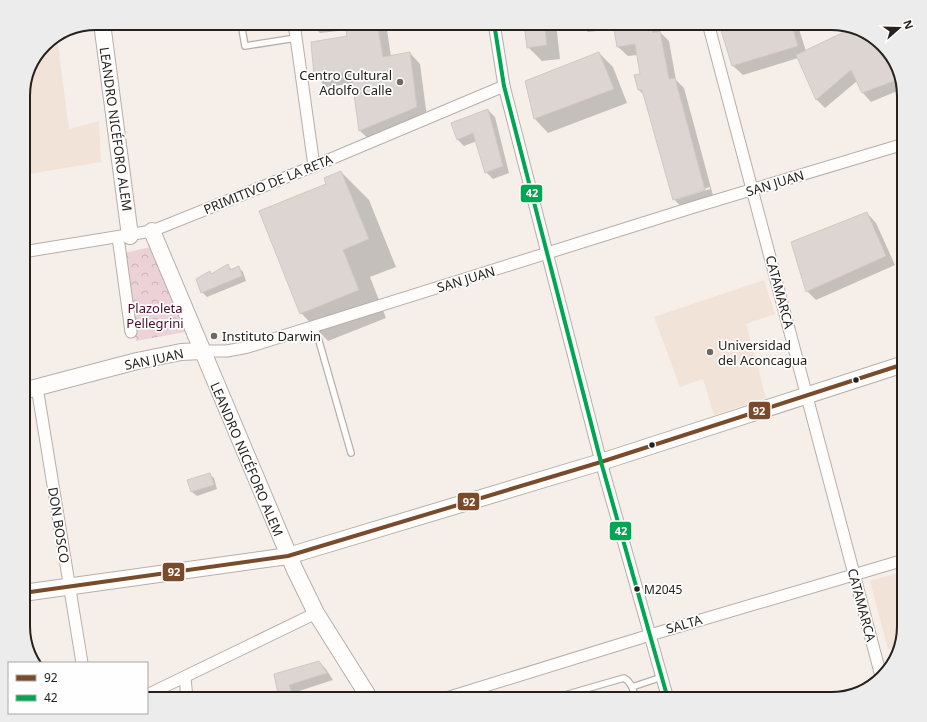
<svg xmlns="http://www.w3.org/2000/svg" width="927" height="722" font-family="'Noto Sans',sans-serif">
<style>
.built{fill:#f1e3d7}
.park{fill:url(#park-crowns)}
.shadow{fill:#0003;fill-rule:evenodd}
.building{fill:#dcd5d2;stroke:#cfc8c5}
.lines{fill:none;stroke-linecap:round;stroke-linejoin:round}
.lane-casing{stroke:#b5afaa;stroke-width:8}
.street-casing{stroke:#b5afaa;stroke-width:13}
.secondary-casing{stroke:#b5afaa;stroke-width:18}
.lane{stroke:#fefdfc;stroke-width:5.5}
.street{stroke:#fefdfc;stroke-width:11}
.secondary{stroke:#fefdfc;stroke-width:16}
.bus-1-casing{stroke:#fefefe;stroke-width:7}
.bus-2-casing{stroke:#fefefe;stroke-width:7}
.bus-1{stroke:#7a4b2a;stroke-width:4}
.bus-2{stroke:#00a651;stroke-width:4}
.poi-dot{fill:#6f6964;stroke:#fefefe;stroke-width:1.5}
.bus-dot{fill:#26211d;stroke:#fefefe;stroke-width:1.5}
.labels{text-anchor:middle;stroke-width:3.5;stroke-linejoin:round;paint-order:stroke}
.bus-label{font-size:12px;fill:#26211d;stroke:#fefefe;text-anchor:start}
.poi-label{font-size:13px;fill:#26211d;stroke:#fefefe;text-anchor:start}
.street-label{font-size:13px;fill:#26211d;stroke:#fefefe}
.park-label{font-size:13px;fill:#4e0c2d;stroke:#fefefe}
.rim{fill:none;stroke:#26211d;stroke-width:2}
.line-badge{stroke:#fefefe;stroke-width:1.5}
.badge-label{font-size:11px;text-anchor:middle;font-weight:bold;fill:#fff}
</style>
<defs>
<pattern id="park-crowns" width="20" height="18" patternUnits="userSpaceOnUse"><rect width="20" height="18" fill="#ecd1d7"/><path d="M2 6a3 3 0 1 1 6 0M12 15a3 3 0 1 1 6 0" fill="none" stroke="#cab3b8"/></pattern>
</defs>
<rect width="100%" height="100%" fill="#f6efe9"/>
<!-- built -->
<g class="built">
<polygon points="57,38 69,129 99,121 101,162 23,175 23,91 31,64 48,41"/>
<polygon points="764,280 775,314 746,324 766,398 714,415 703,379 680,387 654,317"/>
<polygon points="904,571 904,626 897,647 888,649 870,581"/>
</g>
<!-- park -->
<polygon class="park" points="151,247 185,332 136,341 124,253"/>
<!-- shadow -->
<g class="shadow">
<polygon points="310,23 386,23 391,57 410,53 420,64 427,117 371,141 360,131 354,83 326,87 315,76 312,43 348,37 347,30 320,33"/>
<polygon points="525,23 556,23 560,59 542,61 528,47"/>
<path d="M578 23H659L660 32 669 41 676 80 684 88 714 199 683 209 674 199 644 95 639 90 641 75 638 55 628 56 618 47 615 29 588 32ZM710 187V189L678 199V197Z"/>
<polygon points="734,23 797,23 806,51 876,38 896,64 902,89 871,102 863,93 857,81 825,108 817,100 798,58 743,75 733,66 721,27"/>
<polygon points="599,53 613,67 627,103 548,133 535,119 526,81"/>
<polygon points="488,110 495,117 509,173 493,179 486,172 477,141 464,146 457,139"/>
<polygon points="341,172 369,200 396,267 370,277 386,318 328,341 301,313 328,184"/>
<polygon points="867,213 876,223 895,265 816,300 807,291"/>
<polygon points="228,266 232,270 238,267 243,272 246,281 207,297 202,292 210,272 212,275"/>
<polygon points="209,474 214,478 217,489 197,496 192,492 188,481"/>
<polygon points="319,662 326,669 333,680 296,692 298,699 280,699 276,675"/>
</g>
<!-- building -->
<g class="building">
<polygon points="345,23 377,23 383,57 410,52 417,107 359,131 351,72 314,76 311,42 347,36"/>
<polygon points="524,23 544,23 547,45 527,48"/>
<polygon points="613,23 651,23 653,33 660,31 669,79 675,78 705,190 673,200 642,90 638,90 634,75 640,74 635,44 617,47"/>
<polygon points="731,23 791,23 798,46 732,66 720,27"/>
<polygon points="850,29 876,38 896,64 900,79 862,93 851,70 816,100 796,55"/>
<polygon points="599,52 614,89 534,119 525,81"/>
<polygon points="488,109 503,166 485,173 473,133 457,140 451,123"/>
<polygon points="341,171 369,239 343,250 359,290 300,314 259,211 326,184 324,178"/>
<polygon points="867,212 886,256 806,292 791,242"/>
<polygon points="228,264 230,270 239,266 242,276 201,293 196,279 210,271 211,274"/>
<polygon points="210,473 214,485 191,492 187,480"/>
<polygon points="319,661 327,673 289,685 294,699 279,699 274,674"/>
</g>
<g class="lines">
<!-- lane casing -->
<g class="lane-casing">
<g id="lane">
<polyline points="241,23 245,46 296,38"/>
<polyline points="315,327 351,453"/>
<polyline points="632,687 662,677"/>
<path d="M551 699 624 678C631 682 633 689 635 696L634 699"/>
</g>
</g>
<!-- street casing -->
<g class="street-casing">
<g id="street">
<polyline points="294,23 314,166"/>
<polyline points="494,23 504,86 601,462 668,699"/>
<polyline points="708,23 881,676"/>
<polyline points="118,237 131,332"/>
<polyline points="23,252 152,231 314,166 504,86"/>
<polyline points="202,351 227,351 248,347 694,207 904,144"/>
<polyline points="37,387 82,663"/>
<polyline points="185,677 187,699"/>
<polyline points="147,695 316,613"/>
<polyline points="443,699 650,635 904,560"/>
</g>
</g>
<!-- secondary casing -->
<g class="secondary-casing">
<g id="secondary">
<polyline points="102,23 130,236"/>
<polyline points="152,231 295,570 316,613 370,699"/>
<polyline points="23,391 137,361 181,352 202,351"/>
<polyline points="23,593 288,556 601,462 904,364"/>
</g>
</g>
<!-- lane -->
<use href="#lane" class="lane"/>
<!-- street -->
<use href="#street" class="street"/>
<!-- secondary -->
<use href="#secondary" class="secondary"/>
<!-- bus-1 casing -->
<g class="bus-1-casing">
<polyline id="bus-1" points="23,593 288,556 601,462 904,364"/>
</g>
<!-- bus-2 casing -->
<g class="bus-2-casing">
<polyline id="bus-2" points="494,23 504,86 601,462 668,699"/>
</g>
<!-- bus-1 -->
<use href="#bus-1" class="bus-1"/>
<!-- bus-2 -->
<use href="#bus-2" class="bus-2"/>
</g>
<!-- markers -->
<g class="poi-dot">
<circle cx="400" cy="82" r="4"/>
<circle cx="214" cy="336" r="4"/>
<circle cx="710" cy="352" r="4"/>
</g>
<g class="bus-dot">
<circle cx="856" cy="380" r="3.5"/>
<circle cx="652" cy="445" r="3.5"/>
<circle cx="637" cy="589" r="3.5"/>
</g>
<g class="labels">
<!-- bus labels -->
<g class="bus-label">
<text x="644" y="594">M2045</text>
</g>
<!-- poi labels -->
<g class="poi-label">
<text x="392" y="80" text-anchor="end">Centro Cultural<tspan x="392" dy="15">Adolfo Calle</tspan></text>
<text x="222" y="341">Instituto Darwin</text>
<text x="718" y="350">Universidad<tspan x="718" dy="15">del Aconcagua</tspan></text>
</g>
<!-- street labels -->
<g class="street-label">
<text transform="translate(116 129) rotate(82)" y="5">LEANDRO NICÉFORO ALEM</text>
<text transform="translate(775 183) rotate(-17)" y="5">SAN JUAN</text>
<text transform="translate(268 184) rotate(-22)" y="5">PRIMITIVO DE LA RETA</text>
<text transform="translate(466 279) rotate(-17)" y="5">SAN JUAN</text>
<text transform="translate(780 292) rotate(75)" y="5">CATAMARCA</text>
<text transform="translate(154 359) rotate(-12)" y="5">SAN JUAN</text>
<text transform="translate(247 459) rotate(67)" y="5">LEANDRO NICÉFORO ALEM</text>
<text transform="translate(59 525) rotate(81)" y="5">DON BOSCO</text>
<text transform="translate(862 605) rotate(75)" y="5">CATAMARCA</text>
<text transform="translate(684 624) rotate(-16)" y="5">SALTA</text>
</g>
<!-- park labels -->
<g class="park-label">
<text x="155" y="313">Plazoleta<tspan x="155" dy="15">Pellegrini</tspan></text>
</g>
</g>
<!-- crop -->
<path d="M0 0H927V722H0ZM96 30H831A66 66 0 0 1 897 96V626A66 66 0 0 1 831 692H96A66 66 0 0 1 30 626V96A66 66 0 0 1 96 30Z" fill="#edecec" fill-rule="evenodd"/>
<path class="rim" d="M96 30H831A66 66 0 0 1 897 96V626A66 66 0 0 1 831 692H96A66 66 0 0 1 30 626V96A66 66 0 0 1 96 30Z"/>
<g class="line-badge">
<rect x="520" y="184" width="23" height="19" rx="4" fill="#00a651"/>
<rect x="748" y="401" width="23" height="19" rx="4" fill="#7a4b2a"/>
<rect x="457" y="492" width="23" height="19" rx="4" fill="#7a4b2a"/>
<rect x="609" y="521" width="23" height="20" rx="4" fill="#00a651"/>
<rect x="162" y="562" width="23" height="20" rx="4" fill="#7a4b2a"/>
</g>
<g class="badge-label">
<text x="532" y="197">42</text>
<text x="759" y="415">92</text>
<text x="469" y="506">92</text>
<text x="621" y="535">42</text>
<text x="174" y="576">92</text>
</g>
<!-- legend -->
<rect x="8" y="662" width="140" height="52" fill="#fefefe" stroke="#a8a6a4"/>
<rect x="16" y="675" width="20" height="6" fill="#7a4b2a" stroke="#a8a6a4"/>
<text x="44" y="682" font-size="12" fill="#26211d">92</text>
<rect x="16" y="695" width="20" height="6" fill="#00a651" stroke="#a8a6a4"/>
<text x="44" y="702" font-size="12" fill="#26211d">42</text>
<!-- north arrow -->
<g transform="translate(899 28) rotate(70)" stroke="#fefefe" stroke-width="3" paint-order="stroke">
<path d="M0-3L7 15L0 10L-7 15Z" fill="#26211d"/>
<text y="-6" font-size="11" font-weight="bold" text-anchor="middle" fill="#26211d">N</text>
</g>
</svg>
